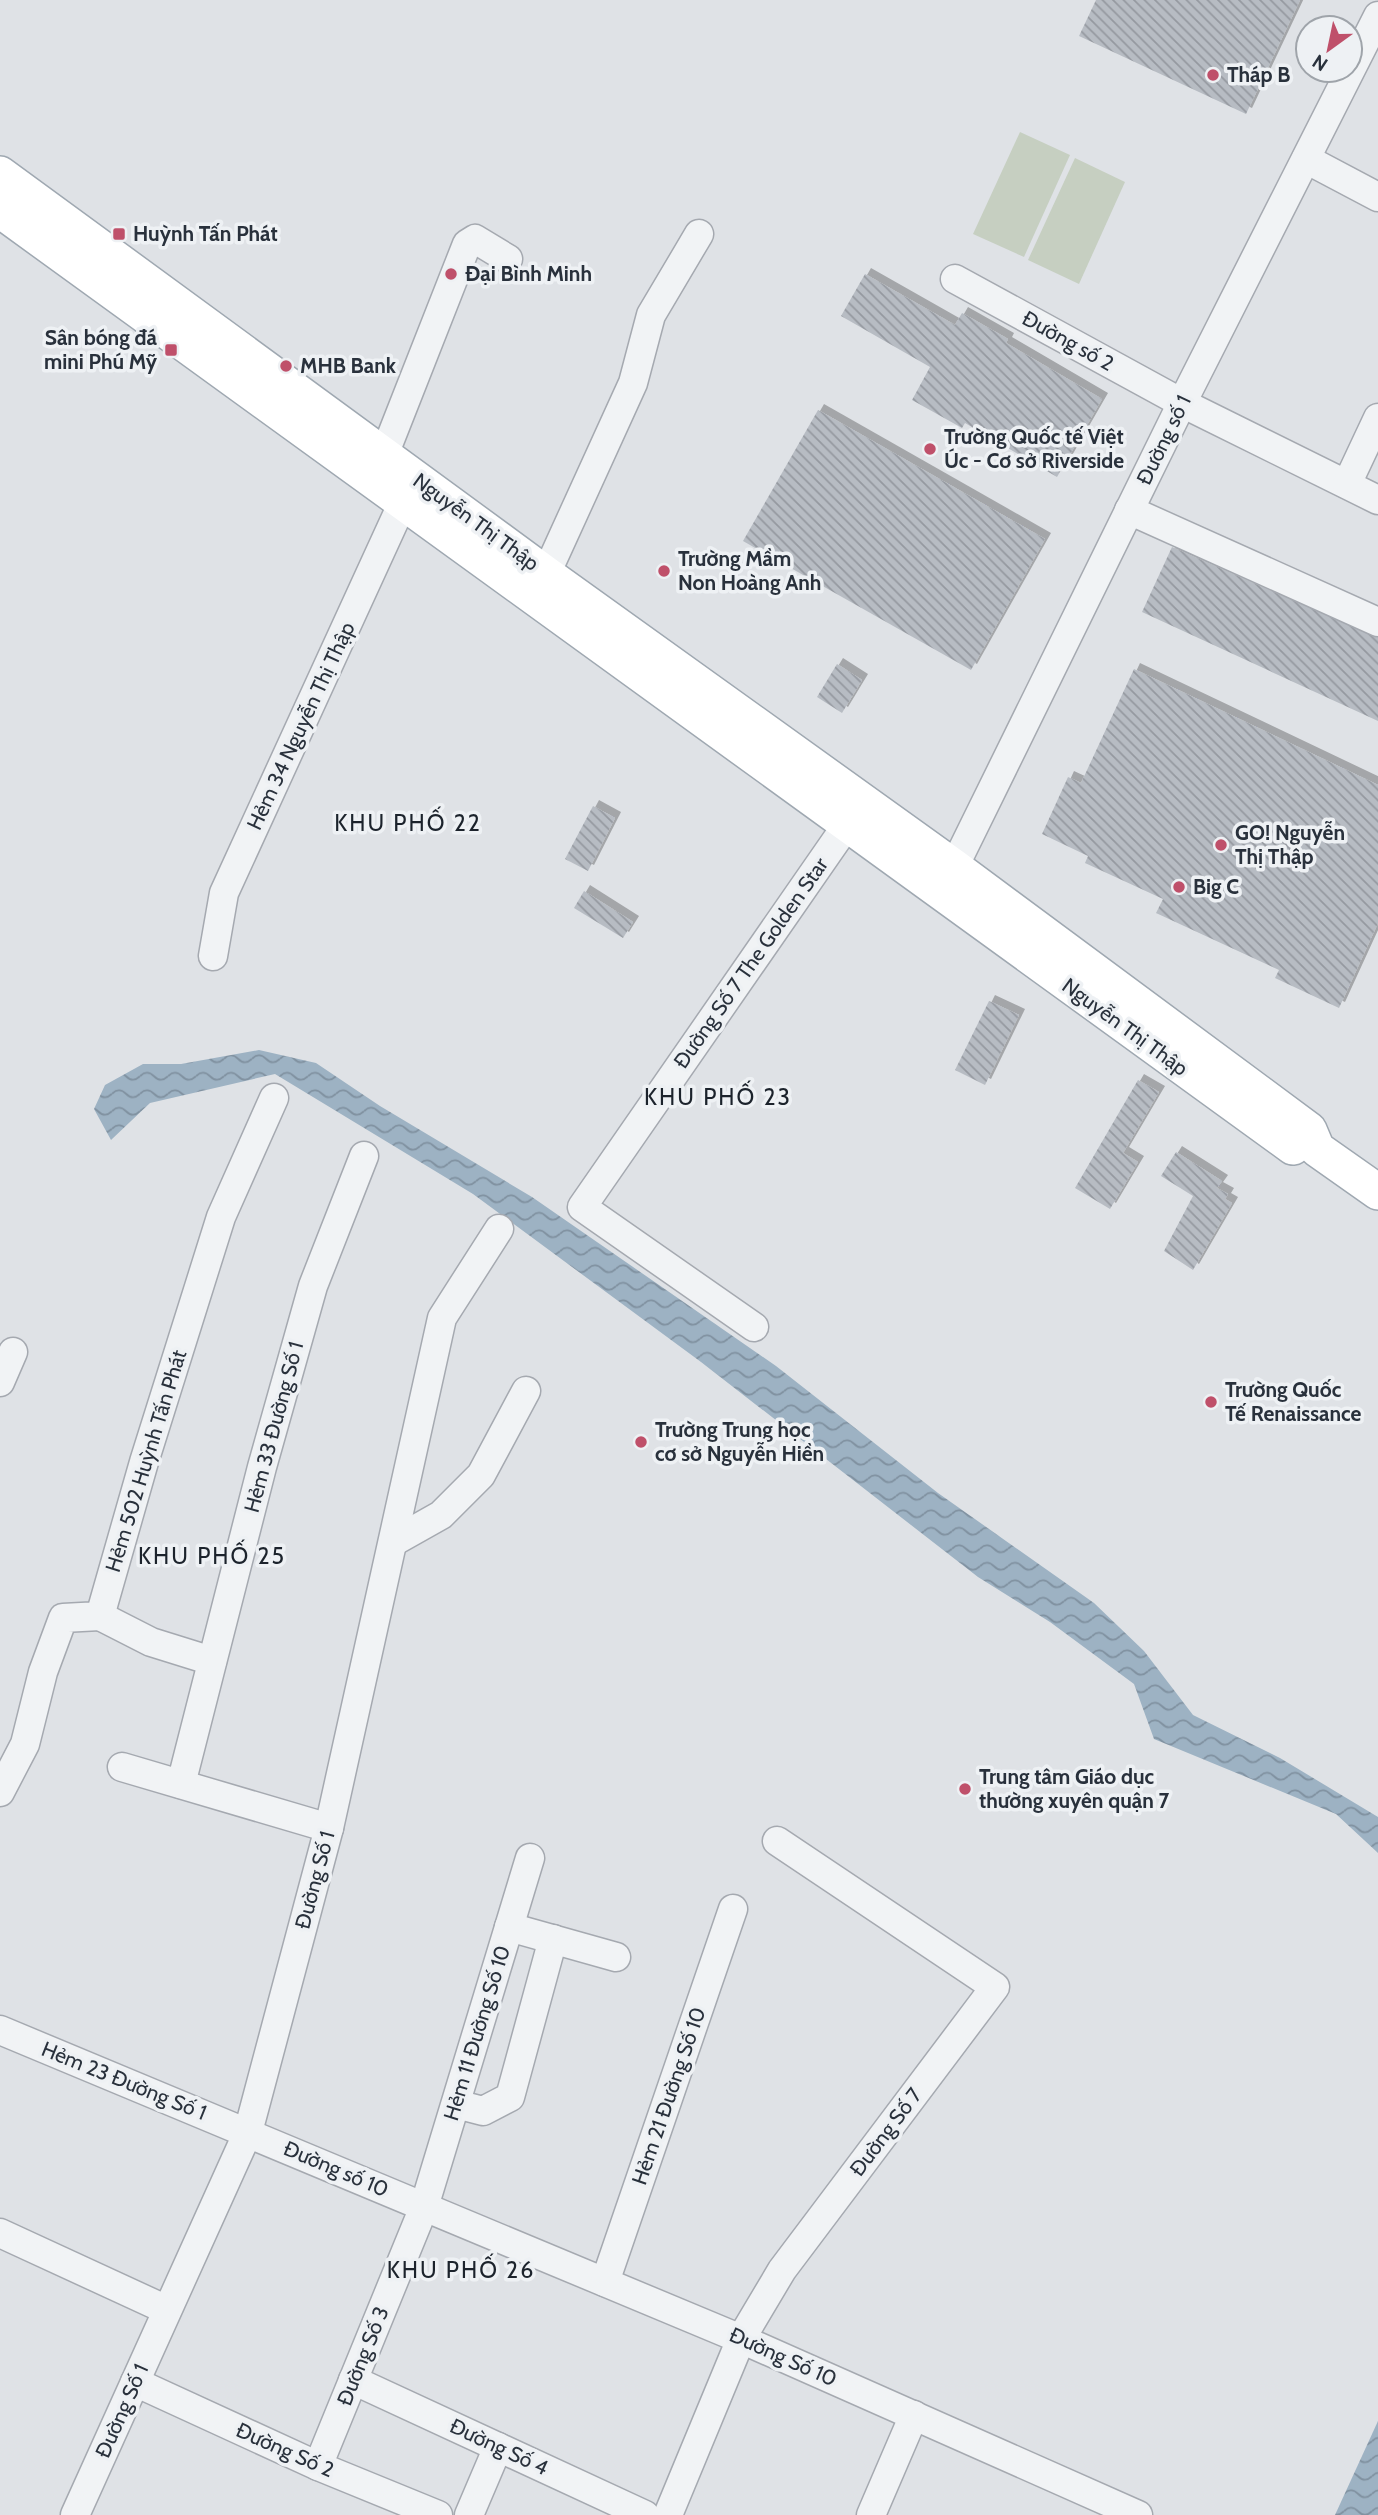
<svg xmlns="http://www.w3.org/2000/svg" width="1378" height="2515" font-family="Cabin,sans-serif">
<style>
.pitch{fill:#c6cfc1}
.water{fill:url(#water-waves)}
.building{fill:url(#building-back-hatch);filter:url(#shadow)}
.lines{fill:none;stroke-linecap:round;stroke-linejoin:round}
.minor-casing{stroke:#a5a9b0;stroke-width:31}
.major-casing{stroke:#9fa8b1;stroke-width:38}
.minor{stroke:#f1f3f5;stroke-width:28}
.major{stroke:#fff;stroke-width:35}
.poi-dot{fill:#bf506a;stroke:#eef1f4;stroke-width:2.5}
.labels{text-anchor:middle;stroke-width:7;stroke-linejoin:round;paint-order:stroke}
.poi-label{font-size:21px;font-weight:bold;fill:#29313c;stroke:#eef1f4;text-anchor:start}
.street-label{font-size:21px;fill:#29313c;stroke:#eef1f4}
.neighbourhood-label{font-size:23px;letter-spacing:2px;fill:#1c232c;stroke:#eef1f4}
</style>
<defs>
<pattern id="water-waves" width="16" height="10" patternUnits="userSpaceOnUse" patternTransform="scale(1.75)"><rect width="16" height="10" fill="#9db2c3"/><path d="M0 5q4-4 8 0t8 0" fill="none" stroke="#8091a0"/></pattern>
<pattern id="building-back-hatch" width="6" height="6" patternUnits="userSpaceOnUse" patternTransform="scale(1.75)"><rect width="6" height="6" fill="#b7bcc3"/><path d="M-1 5l2 2M0 0l6 6M5-1l2 2" fill="none" stroke="#9599a0"/></pattern>
<filter id="shadow"><feDropShadow dx="6" dy="-6" stdDeviation="0" flood-color="#0004"/></filter>
</defs>
<rect width="100%" height="100%" fill="#dfe2e6"/>
<!-- pitch -->
<g class="pitch">
<polygon points="1020,132 1070,155 1024,257 973,234"/>
<polygon points="1075,158 1125,182 1079,284 1028,260"/>
</g>
<!-- water -->
<g class="water">
<polygon points="259,1050 316,1063 380,1106 532,1197 776,1366 938,1493 1094,1603 1144,1651 1193,1715 1280,1758 1378,1817 1378,1853 1336,1814 1154,1739 1134,1684 1050,1622 978,1577 701,1362 473,1194 275,1074 150,1103 111,1140 94,1109 105,1085 143,1064 181,1064"/>
<polygon points="1378,2421 1378,2515 1335,2515"/>
</g>
<!-- building -->
<g class="building">
<polygon points="1096,0 1300,0 1246,114 1079,36"/>
<polygon points="865,274 955,325 962,313 1008,339 1006,343 1102,399 1057,477 965,423 962,428 912,400 930,367 841,316"/>
<polygon points="818,410 1045,539 971,670 743,541"/>
<polygon points="1172,547 1378,638 1378,721 1142,612"/>
<polygon points="837,664 862,680 842,713 817,697"/>
<polygon points="1134,669 1378,785 1378,923 1339,1008 1275,978 1279,970 1156,913 1163,899 1085,863 1088,856 1042,834 1068,777 1081,783"/>
<polygon points="593,806 615,818 588,871 565,859"/>
<polygon points="584,891 633,922 623,938 574,908"/>
<polygon points="989,1001 1019,1015 985,1085 955,1070"/>
<polygon points="1138,1080 1159,1092 1123,1153 1138,1162 1110,1209 1075,1188"/>
<polygon points="1176,1152 1222,1181 1217,1188 1228,1194 1225,1199 1232,1203 1193,1270 1164,1251 1193,1196 1161,1176"/>
</g>
<g class="lines">
<!-- minor casing -->
<g class="minor-casing">
<g id="minor">
<polyline points="1306,159 1378,197"/>
<polyline points="955,279 1182,403 1378,500"/>
<polyline points="384,455 467,244 475,239 508,259"/>
<polyline points="1347,484 1378,418"/>
<polyline points="1129,510 1378,622"/>
<polyline points="546,574 633,383 651,315 699,234"/>
<polyline points="943,883 954,867 1182,403 1378,16"/>
<polyline points="213,956 224,893 404,500"/>
<polyline points="754,1327 582,1207 858,809"/>
<polyline points="0,1382 13,1352"/>
<polyline points="393,1542 441,1515 481,1475 526,1391"/>
<polyline points="100,1616 151,1642 212,1661"/>
<polyline points="122,1767 329,1828"/>
<polyline points="181,1784 262,1467 313,1286 364,1156"/>
<polyline points="0,1792 25,1744 43,1672 63,1618 100,1616 144,1462 221,1217 274,1098"/>
<polyline points="509,1927 616,1957"/>
<polyline points="0,2030 741,2339 1138,2515"/>
<polyline points="456,2104 483,2111 510,2097 553,1939"/>
<polyline points="0,2233 167,2310"/>
<polyline points="605,2282 733,1909"/>
<polyline points="353,2380 645,2515"/>
<polyline points="135,2382 318,2466 438,2515"/>
<polyline points="318,2466 424,2207 530,1858"/>
<polyline points="75,2515 248,2132 329,1828 442,1318 499,1229"/>
<polyline points="469,2515 498,2447"/>
<polyline points="668,2515 741,2339 782,2270 995,1987 777,1841"/>
<polyline points="871,2515 914,2415"/>
</g>
</g>
<!-- major casing -->
<g class="major-casing">
<g id="major">
<polyline points="0,174 546,574 954,867 1309,1130 1317,1149 1378,1192"/>
<polyline points="0,210 1293,1147"/>
</g>
</g>
<!-- minor -->
<use href="#minor" class="minor"/>
<!-- major -->
<use href="#major" class="major"/>
</g>
<!-- markers -->
<g class="poi-dot">
<circle cx="1213" cy="75" r="7"/>
<rect x="112" y="227" width="14" height="14" rx="3.5"/>
<circle cx="451" cy="274" r="7"/>
<rect x="164" y="343" width="14" height="14" rx="3.5"/>
<circle cx="286" cy="366" r="7"/>
<circle cx="930" cy="449" r="7"/>
<circle cx="664" cy="571" r="7"/>
<circle cx="1221" cy="845" r="7"/>
<circle cx="1179" cy="887" r="7"/>
<circle cx="1211" cy="1402" r="7"/>
<circle cx="641" cy="1442" r="7"/>
<circle cx="965" cy="1789" r="7"/>
</g>
<g class="labels">
<!-- poi labels -->
<g class="poi-label">
<text x="1227" y="82">Tháp B</text>
<text x="133" y="241">Huỳnh Tấn Phát</text>
<text x="465" y="281">Đại Bình Minh</text>
<text x="157" y="345" text-anchor="end">Sân bóng đá<tspan x="157" dy="24">mini Phú Mỹ</tspan></text>
<text x="300" y="373">MHB Bank</text>
<text x="944" y="444">Trường Quốc tế Việt<tspan x="944" dy="24">Úc - Cơ sở Riverside</tspan></text>
<text x="678" y="566">Trường Mầm<tspan x="678" dy="24">Non Hoàng Anh</tspan></text>
<text x="1235" y="840">GO! Nguyễn<tspan x="1235" dy="24">Thị Thập</tspan></text>
<text x="1193" y="894">Big C</text>
<text x="1225" y="1397">Trường Quốc<tspan x="1225" dy="24">Tế Renaissance</tspan></text>
<text x="655" y="1437">Trường Trung học<tspan x="655" dy="24">cơ sở Nguyễn Hiền</tspan></text>
<text x="979" y="1784">Trung tâm Giáo dục<tspan x="979" dy="24">thường xuyên quận 7</tspan></text>
</g>
<!-- street labels -->
<g class="street-label">
<text transform="translate(1068 341) rotate(29)" y="7">Đường số 2</text>
<text transform="translate(1164 440) rotate(-64)" y="7">Đường số 1</text>
<text transform="translate(476 522) rotate(36)" y="7">Nguyễn Thị Thập</text>
<text transform="translate(301 726) rotate(-65)" y="7">Hẻm 34 Nguyễn Thị Thập</text>
<text transform="translate(751 963) rotate(-55)" y="7">Đường Số 7 The Golden Star</text>
<text transform="translate(1125 1027) rotate(36)" y="7">Nguyễn Thị Thập</text>
<text transform="translate(274 1427) rotate(-75)" y="7">Hẻm 33 Đường Số 1</text>
<text transform="translate(146 1461) rotate(-73)" y="7">Hẻm 502 Huỳnh Tấn Phát</text>
<text transform="translate(315 1880) rotate(-75)" y="7">Đường Số 1</text>
<text transform="translate(477 2033) rotate(-73)" y="7">Hẻm 11 Đường Số 10</text>
<text transform="translate(124 2081) rotate(22)" y="7">Hẻm 23 Đường Số 1</text>
<text transform="translate(669 2096) rotate(-71)" y="7">Hẻm 21 Đường Số 10</text>
<text transform="translate(886 2132) rotate(-53)" y="7">Đường Số 7</text>
<text transform="translate(336 2169) rotate(23)" y="7">Đường số 10</text>
<text transform="translate(363 2356) rotate(-68)" y="7">Đường Số 3</text>
<text transform="translate(783 2357) rotate(24)" y="7">Đường Số 10</text>
<text transform="translate(122 2411) rotate(-66)" y="7">Đường Số 1</text>
<text transform="translate(499 2447) rotate(25)" y="7">Đường Số 4</text>
<text transform="translate(285 2450) rotate(24)" y="7">Đường Số 2</text>
</g>
<!-- neighbourhood labels -->
<g class="neighbourhood-label">
<text x="408" y="831">KHU PHỐ 22</text>
<text x="718" y="1105">KHU PHỐ 23</text>
<text x="212" y="1564">KHU PHỐ 25</text>
<text x="461" y="2278">KHU PHỐ 26</text>
</g>
</g>
<!-- north arrow -->
<g transform="translate(1329 49) rotate(213)"><circle r="33" fill="#eef1f4" stroke="#9fa4aa" stroke-width="2"/>
<path d="M0-5L12 26L0 18L-12 26Z" fill="#bf506a"/>
<text y="-10" font-size="19" font-weight="bold" text-anchor="middle" fill="#29313c">N</text>
</g>
</svg>
